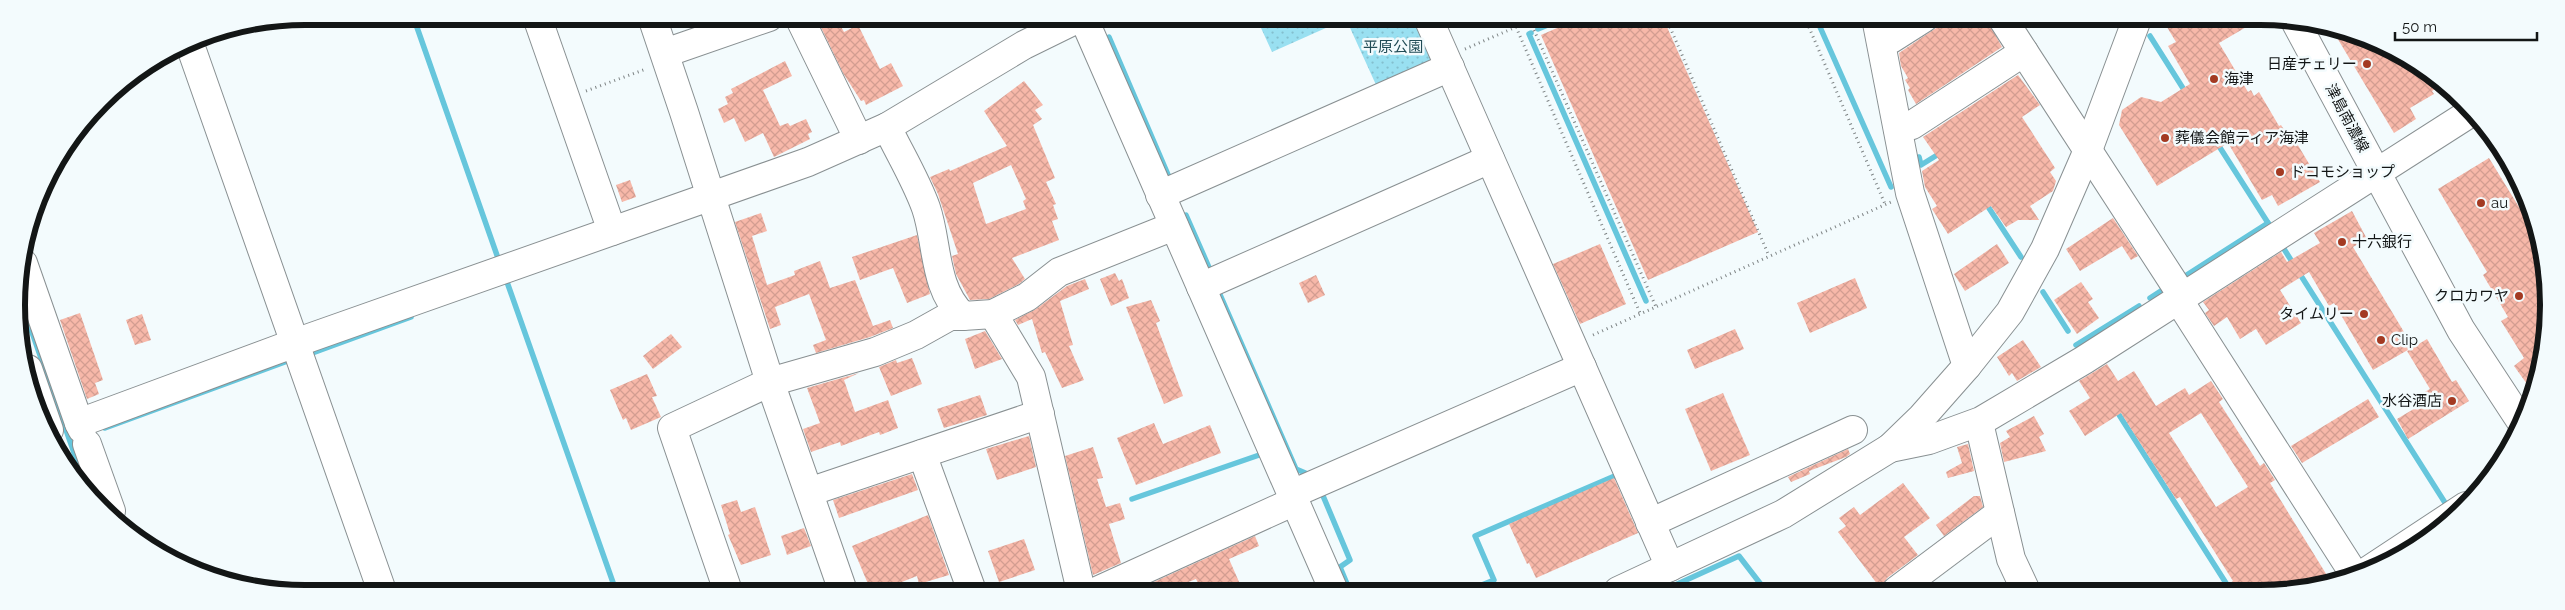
<svg xmlns="http://www.w3.org/2000/svg" width="2565" height="610" font-family="Raleway,'Noto Sans JP',sans-serif">
<style>
.green{fill:url(#green-dots)}
.lines{fill:none;stroke-linecap:round;stroke-linejoin:round}
.stream{stroke:#66c6dc;stroke-width:5.5}
.building{fill:url(#building-cross-hatch);fill-rule:evenodd}
.minor-casing{stroke:#899092;stroke-width:30}
.major-casing{stroke:#899092;stroke-width:30}
.path{stroke:#7e8485;stroke-width:3;stroke-dasharray:1 4;stroke-linecap:butt}
.minor{stroke:#fff;stroke-width:28}
.major{stroke:#fff;stroke-width:28}
.poi-dot{fill:#a33a22;stroke:#f3fbfd;stroke-width:2}
.labels{text-anchor:middle;stroke-width:5;stroke-linejoin:round;paint-order:stroke}
.park-label{font-size:15px;fill:#214c56;stroke:#f3fbfd}
.poi-label{font-size:15px;fill:#131616;stroke:#f3fbfd;text-anchor:start}
.street-label{font-size:15px;fill:#131616;stroke:#f3fbfd}
.rim{fill:none;stroke:#131616;stroke-width:6}
</style>
<defs>
<pattern id="green-dots" width="8" height="8" patternUnits="userSpaceOnUse" patternTransform="scale(1.25)"><rect width="8" height="8" fill="#99e0f1"/><path d="M2 2h.1M6 6h.1" fill="none" stroke="#83bfce" stroke-width="1.8" stroke-linecap="round"/></pattern>
<pattern id="building-cross-hatch" width="8" height="8" patternUnits="userSpaceOnUse" patternTransform="scale(1.25)"><rect width="8" height="8" fill="#f7b8a9"/><path d="M0 0l8 8M0 8l8-8" fill="none" stroke="#d39d91"/></pattern>
</defs>
<rect width="100%" height="100%" fill="#f3fbfd"/>
<!-- green -->
<polygon class="green" points="1256,17 1416,18 1434,58 1432,64 1377,87 1346,19 1272,52"/>
<g class="lines">
<!-- stream -->
<g class="stream">
<polyline points="413,16 499,261"/>
<polyline points="1816,18 1891,187"/>
<polyline points="1096,26 1119,17"/>
<polyline points="1538,29 1565,18"/>
<polyline points="1531,33 1529,34 1646,301"/>
<polyline points="2150,36 2186,93"/>
<polyline points="1109,37 1169,177"/>
<polyline points="2217,143 2270,226"/>
<polyline points="1919,157 1921,165 1942,152"/>
<polyline points="1985,202 2021,257"/>
<polyline points="1186,215 1211,272"/>
<polyline points="2284,249 2449,509"/>
<polyline points="2182,278 2268,223"/>
<polyline points="507,282 616,591"/>
<polyline points="1218,290 1296,469 1310,475"/>
<polyline points="18,292 87,490"/>
<polyline points="2043,292 2068,331"/>
<polyline points="2150,298 2167,287"/>
<polyline points="2076,345 2139,306"/>
<polyline points="307,355 411,317"/>
<polyline points="2116,410 2231,591"/>
<polyline points="105,428 293,359"/>
<polyline points="1321,491 1350,560 1340,567 1350,591"/>
<polyline points="1132,499 1265,453"/>
<polyline points="1395,591 1401,589 1402,591"/>
<polyline points="1467,591 1494,580 1475,536 1617,475"/>
<polyline points="1662,591 1739,556 1766,591"/>
</g>
</g>
<!-- building -->
<g class="building">
<polygon points="816,17 836,17 844,32 858,25 880,69 891,63 903,86 866,105 864,100 861,101 843,73"/>
<polygon points="1580,18 1663,18 1758,232 1648,280 1541,35"/>
<polygon points="1951,18 1986,18 2002,47 1916,104 1908,90 1910,88 1905,80 1908,78 1901,66 1899,53"/>
<polygon points="2162,19 2260,19 2219,43 2248,92 2251,90 2254,96 2259,92 2279,126 2281,125 2290,139 2293,137 2320,182 2278,206 2272,195 2262,200 2228,143 2157,186 2119,125 2122,110 2141,97 2161,102 2190,84 2168,46 2176,42"/>
<polygon points="2333,31 2405,55 2440,86 2432,91 2434,94 2410,108 2416,119 2394,133"/>
<polygon points="785,61 792,76 763,90 780,126 788,123 790,126 806,119 812,132 808,134 810,139 774,157 763,133 745,142 734,118 724,123 718,109 728,104 725,97 733,93 731,89"/>
<polygon points="2018,75 2040,105 2022,117 2055,168 2050,172 2056,181 2053,191 2030,206 2039,220 2018,220 2006,227 1991,206 1948,234 1932,209 1937,206 1925,187 1922,171 1939,160 1923,137"/>
<path d="M1024 81 1043 105 1035 110 1042 119 1033 125 1055 178 1046 182 1056 204 1053 205 1058 219 1052 221 1059 240 1012 258 1025 279 1019 284 989 299 970 300 956 274 952 256 958 254 938 194 930 177 949 169 950 171 1007 146 984 111ZM1011 165 1026 199 1023 201 1026 209 986 224 973 183Z"/>
<polygon points="2489,158 2533,230 2538,228 2539,231 2546,343 2532,391 2514,366 2524,358 2501,321 2508,317 2483,275 2487,272 2438,189"/>
<polygon points="630,180 636,197 622,202 616,185"/>
<polygon points="2352,211 2367,239 2353,247 2413,347 2373,370 2334,303 2329,306 2309,272 2280,290 2301,323 2266,345 2256,329 2240,339 2227,317 2214,326 2205,313 2209,310 2203,302 2281,252 2287,262 2320,243 2314,233"/>
<polygon points="761,213 767,231 752,236 767,285 795,275 794,271 820,261 830,288 855,280 873,326 890,320 893,328 870,337 816,353 813,345 826,340 809,294 775,307 781,325 770,329 735,222"/>
<polygon points="2113,218 2138,256 2131,260 2122,246 2080,271 2066,249"/>
<polygon points="917,235 930,294 907,303 893,268 860,280 852,257"/>
<polygon points="1600,244 1626,304 1580,324 1553,264"/>
<polygon points="1997,244 2009,263 1965,291 1954,274"/>
<polygon points="1115,273 1119,281 1122,279 1129,298 1111,306 1100,279"/>
<polygon points="1316,275 1325,295 1308,303 1299,283"/>
<polygon points="1855,278 1867,308 1810,333 1797,303"/>
<polygon points="1085,279 1089,289 1060,301 1073,345 1069,346 1084,380 1062,388 1045,352 1042,353 1032,319 1018,325 1015,320 1036,309 1067,286"/>
<polygon points="2081,282 2093,299 2088,302 2099,318 2077,334 2054,300"/>
<polygon points="1151,300 1160,321 1156,323 1183,396 1164,404 1126,307"/>
<polygon points="80,313 103,380 95,383 99,394 87,399 60,320"/>
<polygon points="142,314 151,340 135,345 126,320"/>
<polygon points="1735,329 1744,349 1695,369 1687,350"/>
<polygon points="985,331 1002,359 975,369 965,339"/>
<polygon points="671,334 682,347 653,369 643,356"/>
<polygon points="2427,339 2452,382 2456,380 2469,401 2408,439 2397,419 2422,404 2419,395 2430,389 2407,351"/>
<polygon points="2023,340 2041,367 2017,381 2012,373 2009,376 1997,357"/>
<polygon points="912,358 922,384 891,396 879,367 896,360 897,363"/>
<path d="M2107 364 2118 381 2134 371 2156 406 2185 388 2189 395 2211 381 2223 399 2219 402 2260 466 2264 463 2275 480 2270 483 2328 577 2314 586 2297 591H2218L2233 581 2180 497 2176 499 2121 413 2085 436 2069 411 2090 398 2079 381ZM2201 413 2248 487 2216 507 2169 433Z"/>
<polygon points="859,373 844,380 855,412 888,400 898,428 880,435 879,432 841,446 840,442 811,452 803,429 820,423 807,388"/>
<polygon points="647,374 657,396 652,397 661,417 631,430 626,418 623,420 610,390"/>
<polygon points="1723,393 1750,455 1711,471 1685,409"/>
<polygon points="980,395 987,415 944,428 937,409"/>
<polygon points="2368,399 2379,417 2302,463 2291,446"/>
<polygon points="2034,416 2044,434 2039,437 2046,451 2004,462 2000,443 2010,437 2006,431"/>
<polygon points="1154,423 1163,444 1210,425 1221,453 1136,485 1117,438"/>
<polygon points="1029,436 1036,467 997,480 986,449"/>
<polygon points="1968,444 1974,471 1948,478 1946,472 1962,463 1957,447"/>
<polygon points="1093,447 1103,478 1097,479 1106,507 1120,503 1125,519 1109,524 1121,563 1093,575 1065,456"/>
<polygon points="1848,449 1850,454 1846,457 1809,471 1810,474 1791,482 1788,477"/>
<polygon points="912,474 918,490 839,518 833,500"/>
<polygon points="1614,478 1638,533 1536,578 1529,563 1527,564 1509,524"/>
<polygon points="1903,483 1930,518 1904,537 1918,555 1887,578 1881,589 1838,532 1846,526 1839,518 1854,507 1860,515"/>
<polygon points="1974,496 1980,496 1983,507 1944,536 1936,525"/>
<polygon points="737,500 741,512 755,507 771,555 741,565 728,535 730,534 721,505"/>
<polygon points="928,515 949,575 919,584 917,576 879,591 871,591 852,546"/>
<polygon points="804,528 811,546 787,555 781,536"/>
<polygon points="1255,536 1259,546 1229,559 1243,591 1202,591 1196,579 1166,591 1134,591"/>
<polygon points="1024,539 1035,570 999,582 988,551"/>
</g>
<g class="lines">
<!-- minor casing -->
<g class="minor-casing">
<g id="minor">
<polyline points="537,17 612,231"/>
<polyline points="652,17 684,112 770,382 843,591"/>
<polyline points="799,17 859,140"/>
<polyline points="1083,17 1334,591"/>
<polyline points="1428,18 1670,567"/>
<polyline points="1876,18 1910,193 1967,366"/>
<polyline points="189,42 382,591"/>
<polyline points="1882,42 1891,39 1924,18"/>
<polyline points="2024,52 2183,297"/>
<polyline points="665,53 769,17"/>
<polyline points="887,127 1024,45 1081,17"/>
<polyline points="1898,129 1912,125 2024,52 2002,18"/>
<polyline points="1160,195 1450,67"/>
<polyline points="23,263 79,423"/>
<polyline points="1201,287 1490,159"/>
<polyline points="2178,299 2354,574"/>
<polyline points="993,314 1031,377 1081,591"/>
<polyline points="28,369 49,430"/>
<polyline points="1979,423 2011,559 2026,591"/>
<path d="M82 429 79 423 295 343 808 162 887 127C900 154 916 180 926 208 938 243 933 288 963 316L993 314 1027 297 1059 272 1174 226"/>
<polyline points="87,444 111,511"/>
<polyline points="1890,448 1929,440 1981,421 2084,360 2470,113"/>
<polyline points="922,454 972,591"/>
<polyline points="809,492 1040,414"/>
<polyline points="1292,494 1582,367"/>
<polyline points="1650,523 1853,430"/>
<polyline points="2369,570 2466,506"/>
<polyline points="728,591 672,428 770,382 875,352 916,335 950,316 963,316"/>
<polyline points="1097,591 1295,501"/>
<polyline points="1618,591 1783,514 1890,448 1922,417 1967,366 2010,312 2045,249 2088,150 2137,19"/>
<polyline points="1896,591 2000,513"/>
</g>
</g>
<!-- major casing -->
<g class="major-casing">
<polyline id="major" points="2294,19 2461,330 2522,423"/>
</g>
<!-- path -->
<g class="path">
<polyline points="1666,18 1769,256"/>
<polyline points="1805,18 1885,204"/>
<polyline points="1530,21 1656,307"/>
<polyline points="1516,27 1640,313"/>
<polyline points="1465,49 1537,18"/>
<polyline points="586,91 646,69"/>
<polyline points="1593,335 1891,202"/>
</g>
<!-- minor -->
<use href="#minor" class="minor"/>
<!-- major -->
<use href="#major" class="major"/>
</g>
<!-- markers -->
<g class="poi-dot">
<circle cx="2367" cy="64" r="5"/>
<circle cx="2214" cy="79" r="5"/>
<circle cx="2165" cy="138" r="5"/>
<circle cx="2280" cy="172" r="5"/>
<circle cx="2481" cy="203" r="5"/>
<circle cx="2342" cy="242" r="5"/>
<circle cx="2519" cy="296" r="5"/>
<circle cx="2364" cy="314" r="5"/>
<circle cx="2381" cy="340" r="5"/>
<circle cx="2452" cy="401" r="5"/>
</g>
<g class="labels">
<!-- park labels -->
<g class="park-label">
<text x="1393" y="52">平原公園</text>
</g>
<!-- poi labels -->
<g class="poi-label">
<text x="2357" y="69" text-anchor="end">日産チェリー</text>
<text x="2224" y="84">海津</text>
<text x="2175" y="143">葬儀会館ティア海津</text>
<text x="2290" y="177">ドコモショップ</text>
<text x="2491" y="208">au</text>
<text x="2352" y="247">十六銀行</text>
<text x="2509" y="301" text-anchor="end">クロカワヤ</text>
<text x="2354" y="319" text-anchor="end">タイムリー</text>
<text x="2391" y="345">Clip</text>
<text x="2442" y="406" text-anchor="end">水谷酒店</text>
</g>
<!-- street labels -->
<g class="street-label">
<text transform="translate(2347 118) rotate(62)" y="5">津島南濃線</text>
</g>
</g>
<!-- crop -->
<path d="M0 0H2565V610H0ZM305 25H2260A280 280 0 0 1 2540 305V305A280 280 0 0 1 2260 585H305A280 280 0 0 1 25 305V305A280 280 0 0 1 305 25Z" fill="#f3fbfd" fill-rule="evenodd"/>
<path class="rim" d="M305 25H2260A280 280 0 0 1 2540 305V305A280 280 0 0 1 2260 585H305A280 280 0 0 1 25 305V305A280 280 0 0 1 305 25Z"/>
<!-- scale -->
<path d="M2395 32v8h142v-8" fill="none" stroke="#131616" stroke-width="2.5"/>
<text x="2402" y="32" font-size="15" fill="#131616" stroke="#f3fbfd" stroke-width="4" paint-order="stroke">50 m</text>
</svg>
